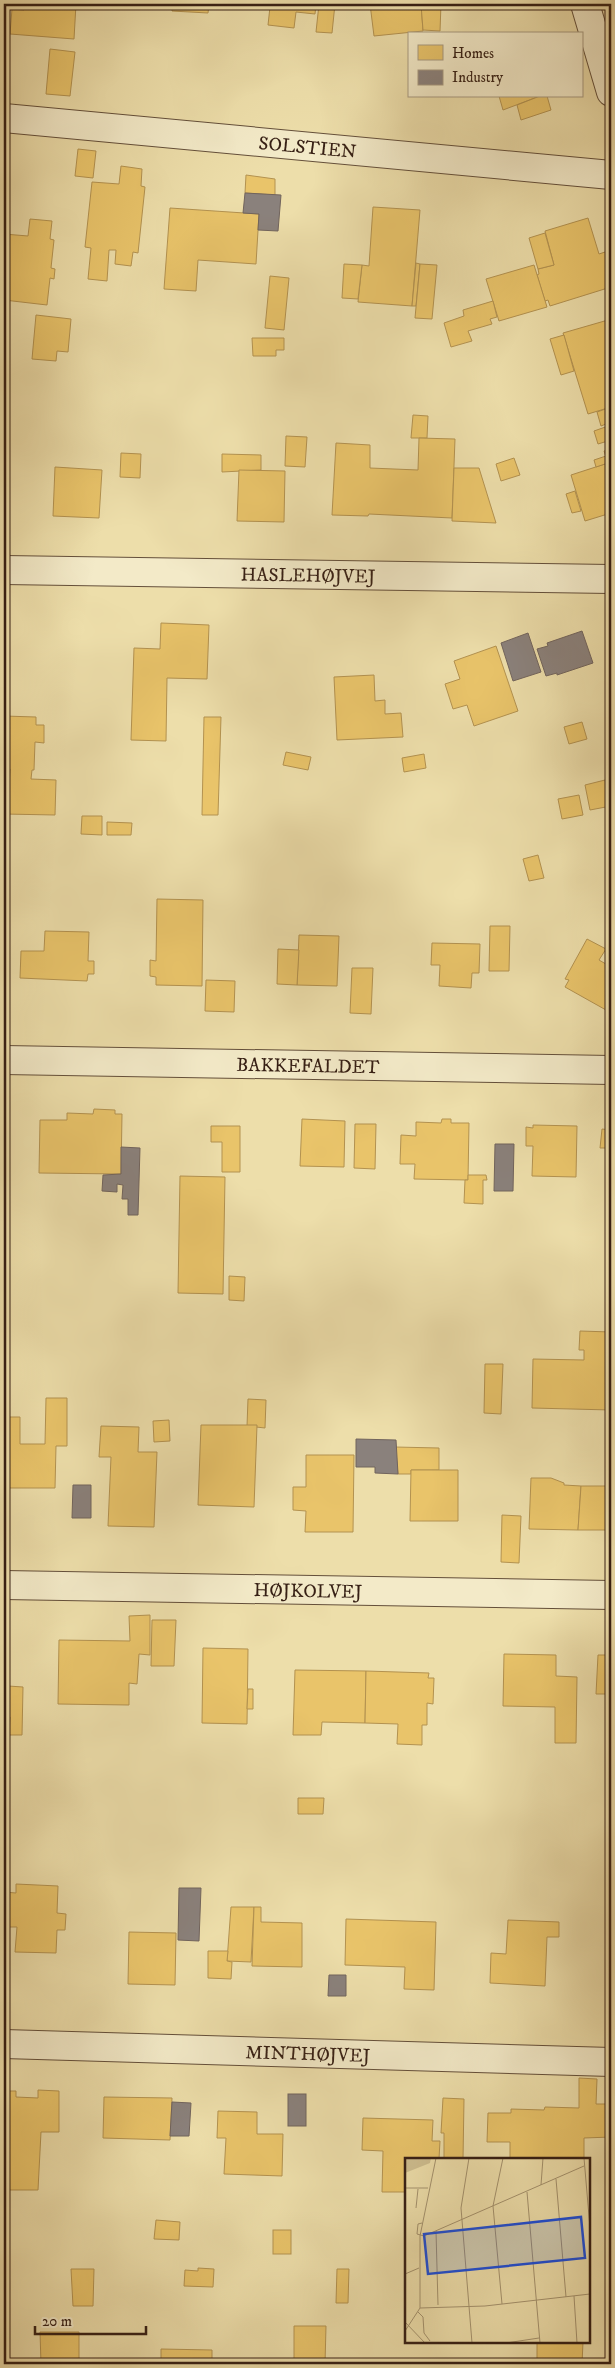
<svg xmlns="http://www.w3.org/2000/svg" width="615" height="2368" font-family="'IM FELL DW Pica',serif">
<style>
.homes{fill:#e9c46a;stroke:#b39250}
.industry{fill:#8a817c;stroke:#71645d}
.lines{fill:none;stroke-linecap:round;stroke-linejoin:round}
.minor-casing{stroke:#644f3a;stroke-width:30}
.minor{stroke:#f3eac8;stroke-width:28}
.labels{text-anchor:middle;stroke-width:5;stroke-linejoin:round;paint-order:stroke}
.street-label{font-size:19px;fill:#361f14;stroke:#f3eac8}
.inset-road{fill:none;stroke:#a4926e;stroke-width:1}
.view{fill:#1d4ed8;fill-opacity:0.15;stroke:#1d4ed8;stroke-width:2.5}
.inset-edge{fill:none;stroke:#361f14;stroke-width:2.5}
</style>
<rect width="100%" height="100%" fill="#eddeaa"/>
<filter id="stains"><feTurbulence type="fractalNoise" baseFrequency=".004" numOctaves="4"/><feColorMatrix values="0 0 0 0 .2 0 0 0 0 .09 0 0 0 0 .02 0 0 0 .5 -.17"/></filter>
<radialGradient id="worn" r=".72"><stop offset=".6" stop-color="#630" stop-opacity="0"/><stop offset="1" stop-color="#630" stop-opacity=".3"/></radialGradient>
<!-- homes -->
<g class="homes">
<polygon points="25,4 76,4 74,39 10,34 12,9 24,10"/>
<polygon points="172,4 209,4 208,13 172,11"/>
<polygon points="268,4 316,4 315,14 296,12 294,28 268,25 270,7 267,6"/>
<polygon points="319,4 335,4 332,33 316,32"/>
<polygon points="370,4 421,4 423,31 374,36"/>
<polygon points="421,4 441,4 440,31 423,30"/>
<polygon points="50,49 75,52 70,96 46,94"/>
<polygon points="499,96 540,96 503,110"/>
<polygon points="540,96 547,96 551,110 521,120 517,105"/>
<polygon points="78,149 96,151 93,178 75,176"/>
<polygon points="121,166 142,169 141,186 145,187 138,253 133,252 131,266 115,264 116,250 109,250 107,281 88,279 91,248 85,247 92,182 119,184"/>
<polygon points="246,175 275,179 275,195 245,193"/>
<polygon points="373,207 420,210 412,306 358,302 362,265 369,266"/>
<polygon points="170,208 259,214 256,264 198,260 196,291 164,289"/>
<polygon points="588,218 599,254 611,250 611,287 550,306 548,300 545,301 537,275 539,274 538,269 554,265 545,231"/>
<polygon points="30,219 52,221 50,239 54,240 51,268 55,269 54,279 50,278 47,305 4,300 4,234 28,236"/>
<polygon points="545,233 554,265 538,269 529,238"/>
<polygon points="416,263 420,264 416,306 412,306"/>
<polygon points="344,264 362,265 358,299 342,298"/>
<polygon points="420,264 437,265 432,319 415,318"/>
<polygon points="534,265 547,307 499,321 486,279"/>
<polygon points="270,276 289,278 284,330 265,328"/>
<polygon points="493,301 497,317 490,319 492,324 468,331 472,341 451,347 444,323 464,316 463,310"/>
<polygon points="36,315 71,319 68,352 57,351 56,361 32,359"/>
<polygon points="608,320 611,330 611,407 588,414 563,333"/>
<polygon points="564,335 574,371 561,375 550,339"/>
<polygon points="252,338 284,338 284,350 276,350 276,356 253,356"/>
<polygon points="611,407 611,422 601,426 597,412"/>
<polygon points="413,415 428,416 427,438 411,438"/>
<polygon points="611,425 611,440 598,444 594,431"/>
<polygon points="286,436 307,437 305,467 285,466"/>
<polygon points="419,438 455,439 452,518 369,514 368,516 332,515 336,443 370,445 370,468 418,470"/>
<polygon points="611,449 611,513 585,521 571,475 608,463 604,451"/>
<polygon points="121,453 141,454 140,478 120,477"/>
<polygon points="222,454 261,455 261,470 222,472"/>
<polygon points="606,456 608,463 596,467 594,460"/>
<polygon points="514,458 520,475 501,481 496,464"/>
<polygon points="55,467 102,470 99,518 53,516"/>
<polygon points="454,468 479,468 496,523 452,521"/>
<polygon points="239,470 285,471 284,522 237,521"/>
<polygon points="575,491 581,511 572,513 566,494"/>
<polygon points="161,623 209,625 207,679 167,678 166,741 131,740 134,648 160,649"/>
<polygon points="496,646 518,711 474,726 467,705 453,709 445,684 460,679 454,661"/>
<polygon points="374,675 375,701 385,700 385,714 401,713 403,737 337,740 334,677"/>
<polygon points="4,716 36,717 36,725 44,725 44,743 35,742 34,770 32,770 31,779 56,780 55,815 4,814 4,785 9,785 10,769 4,769"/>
<polygon points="204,717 221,717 218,815 202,815"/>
<polygon points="582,722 587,739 569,744 564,727"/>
<polygon points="286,752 311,757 308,770 283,765"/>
<polygon points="424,754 426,768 404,772 402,758"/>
<polygon points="605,780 611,806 590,810 585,785"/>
<polygon points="579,795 583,815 562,819 558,799"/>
<polygon points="82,816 102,816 102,835 81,834"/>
<polygon points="107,822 132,823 131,835 107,835"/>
<polygon points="538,855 544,878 529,881 523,859"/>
<polygon points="157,899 203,900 202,986 156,985 156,977 150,976 150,960 156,961"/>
<polygon points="490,926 510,926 509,971 489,971"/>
<polygon points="45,931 89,932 88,961 94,961 94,974 88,974 87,981 20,978 21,951 44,951"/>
<polygon points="299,935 339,936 337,986 297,985"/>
<polygon points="587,939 606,949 599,960 611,967 611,1001 606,1010 565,987 569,980 565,979"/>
<polygon points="432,943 480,944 479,973 472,973 471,988 439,986 440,965 431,965"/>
<polygon points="278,949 299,950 297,985 277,984"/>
<polygon points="352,968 373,968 371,1014 350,1013"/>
<polygon points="206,980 235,981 234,1012 205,1011"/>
<polygon points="94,1109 115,1110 115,1114 122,1114 121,1174 39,1173 40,1120 67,1120 67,1113 93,1114"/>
<polygon points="302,1119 345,1121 344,1167 300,1166"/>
<polygon points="442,1119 451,1119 451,1123 469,1123 468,1180 414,1179 415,1164 400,1164 401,1135 416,1136 416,1122 441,1123"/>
<polygon points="355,1124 376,1124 375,1169 354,1168"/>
<polygon points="533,1125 577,1126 576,1177 532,1176 533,1146 526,1146 526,1127 533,1128"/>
<polygon points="211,1126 240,1126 240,1172 222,1172 222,1142 211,1142"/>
<polygon points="602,1129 611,1130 611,1148 600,1148"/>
<polygon points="4,1143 9,1143 8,1169 4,1169"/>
<polygon points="468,1175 486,1175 487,1180 483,1180 483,1204 464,1203 465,1180 468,1180"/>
<polygon points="180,1176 225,1177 223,1294 178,1293"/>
<polygon points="229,1276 245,1277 244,1301 229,1300"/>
<polygon points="580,1331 611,1332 611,1410 532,1408 533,1359 584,1360 584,1350 579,1350"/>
<polygon points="485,1364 503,1364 501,1414 484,1413"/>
<polygon points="46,1398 67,1398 67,1446 56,1446 55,1488 4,1488 4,1417 20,1417 20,1444 45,1444"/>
<polygon points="248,1399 266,1400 265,1428 247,1426"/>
<polygon points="169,1420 170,1441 154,1442 153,1421"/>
<polygon points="201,1425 257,1425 254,1507 198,1505"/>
<polygon points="101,1426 139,1427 138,1452 157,1452 154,1527 108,1526 111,1457 99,1457"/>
<polygon points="395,1447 439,1448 439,1470 411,1470 411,1474 398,1474"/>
<polygon points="306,1455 354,1455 353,1532 305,1532 306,1511 293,1510 293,1487 306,1487"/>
<polygon points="411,1470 458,1470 458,1521 410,1521"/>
<polygon points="531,1478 551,1478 564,1483 564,1485 581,1486 578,1530 529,1529"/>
<polygon points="581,1486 611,1486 611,1530 578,1530"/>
<polygon points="502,1515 521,1516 519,1563 501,1562"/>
<polygon points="150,1615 150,1655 139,1654 137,1684 129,1683 129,1705 58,1704 59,1640 130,1641 129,1616"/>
<polygon points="152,1620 176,1620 174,1666 151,1666"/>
<polygon points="4,1643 9,1643 6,1722 4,1722"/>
<polygon points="203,1648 248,1649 247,1724 202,1723"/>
<polygon points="504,1654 556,1655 556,1676 577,1677 576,1743 555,1743 555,1707 503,1706"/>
<polygon points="598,1655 611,1655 611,1694 596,1694"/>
<polygon points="295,1670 366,1671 365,1723 322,1722 321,1735 293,1735"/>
<polygon points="366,1671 429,1673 428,1678 434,1678 433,1704 427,1703 427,1725 422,1725 422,1745 397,1744 398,1724 365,1723"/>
<polygon points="8,1686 23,1687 22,1735 9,1735 10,1717 6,1716"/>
<polygon points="248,1689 253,1689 253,1709 247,1709"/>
<polygon points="298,1798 324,1798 323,1814 298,1814"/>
<polygon points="16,1884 58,1886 57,1913 66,1914 65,1930 57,1930 56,1953 15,1952 17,1927 4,1927 4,1892 16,1893"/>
<polygon points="231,1907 254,1907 251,1962 227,1961"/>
<polygon points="254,1907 261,1907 261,1922 302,1923 302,1967 252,1966"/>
<polygon points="346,1919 436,1922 434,1990 404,1989 405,1967 345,1965"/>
<polygon points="508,1920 559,1922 559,1937 547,1937 545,1986 490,1983 491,1953 506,1954"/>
<polygon points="129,1932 176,1933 175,1985 128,1984"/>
<polygon points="208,1951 228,1951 227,1961 232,1962 231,1979 208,1978"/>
<polygon points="579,2078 597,2079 596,2104 611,2104 611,2137 584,2138 584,2159 510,2159 510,2142 487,2142 488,2113 511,2113 511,2109 544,2110 545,2107 579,2108"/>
<polygon points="38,2090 59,2091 59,2132 41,2132 38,2190 7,2190 8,2149 4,2149 4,2097 6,2097 6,2091 16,2091 16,2097 38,2098"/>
<polygon points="104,2097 172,2098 170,2140 103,2138"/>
<polygon points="443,2098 464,2099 463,2159 444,2159 444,2133 441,2133"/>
<polygon points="218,2111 257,2112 257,2134 283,2134 282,2176 224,2174 226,2138 217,2138"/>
<polygon points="363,2118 433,2120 432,2141 440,2141 439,2159 406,2159 406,2192 382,2192 383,2151 362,2150"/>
<polygon points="156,2220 180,2222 179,2240 154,2239"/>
<rect x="273" y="2230" width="18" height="24"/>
<polygon points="198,2268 214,2269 213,2287 184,2286 185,2270 198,2271"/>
<polygon points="71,2269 94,2269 93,2306 73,2306"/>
<polygon points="337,2269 349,2269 348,2303 336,2303"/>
<polygon points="294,2326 326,2326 325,2364 294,2364"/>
<polygon points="40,2332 79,2332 79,2364 41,2364"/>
<polygon points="537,2342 583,2342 582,2364 537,2364"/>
<polygon points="161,2349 212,2350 212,2364 161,2364"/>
</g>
<!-- industry -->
<g class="industry">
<polygon points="245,193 281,195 278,231 258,230 259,214 243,213"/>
<polygon points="582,631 593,663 557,675 557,673 546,676 537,649 548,646 547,643"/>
<polygon points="528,633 541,672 513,681 501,643"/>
<polygon points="495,1144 514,1144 513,1191 494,1191"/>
<polygon points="121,1147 140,1148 138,1215 128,1215 128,1199 122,1199 123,1185 117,1184 117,1192 102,1191 103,1175 121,1174"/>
<polygon points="356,1439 396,1440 398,1474 375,1473 375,1467 356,1467"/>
<polygon points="73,1485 91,1485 91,1518 72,1518"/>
<polygon points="179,1888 201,1888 199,1941 178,1940"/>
<polygon points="329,1975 346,1975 346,1996 328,1996"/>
<rect x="288" y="2094" width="18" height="32"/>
<polygon points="172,2102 191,2103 189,2136 170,2136"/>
</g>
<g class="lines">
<!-- minor casing -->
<g class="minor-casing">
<g id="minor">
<polyline points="585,4 611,92"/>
<path id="s1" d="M4 118 611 175"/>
<path id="s2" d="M4 570 611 579"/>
<path id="s3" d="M4 1060 611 1070"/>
<path id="s4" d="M4 1585 611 1595"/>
<path id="s5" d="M4 2044 611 2062"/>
</g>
</g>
<!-- minor -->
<use href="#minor" class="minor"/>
</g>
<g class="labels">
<!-- street labels -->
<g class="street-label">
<text dy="7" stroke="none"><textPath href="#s1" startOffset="305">SOLSTIEN</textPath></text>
<text dy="7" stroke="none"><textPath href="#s2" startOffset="304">HASLEHØJVEJ</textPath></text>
<text dy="7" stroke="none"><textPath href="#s3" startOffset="304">BAKKEFALDET</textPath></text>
<text dy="7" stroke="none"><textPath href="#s4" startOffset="304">HØJKOLVEJ</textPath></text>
<text dy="7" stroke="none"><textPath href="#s5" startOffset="304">MINTHØJVEJ</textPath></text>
</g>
</g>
<!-- overview -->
<g transform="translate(405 2158)">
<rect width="185" height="185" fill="#eddeaa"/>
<path d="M0 0H26L25 5 0 15Z" fill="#cebe90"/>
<path class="inset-road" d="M64 0 56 50 67 185M179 0 185 70M151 21 161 139M136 27 138 0M0 30H23M122 34 135 185M11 50 13 31M17 65 13 66 12 76 19 78 179 8M31 73 33 147M0 116 14 110M169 138 172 185M97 146 88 48 98 0M15 150 80 148 185 136M13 154 18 159 19 175 25 183M0 164 20 185M0 173 15 150V78L31 0M101 185 134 180"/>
<path class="view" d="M176 59 180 100 23 116 19 76Z"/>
<rect width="185" height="185" class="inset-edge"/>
</g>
<!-- margin -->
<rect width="615" height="2368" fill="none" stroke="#eddeaa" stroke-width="20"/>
<rect x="5" y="5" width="605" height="2358" fill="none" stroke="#361f14" stroke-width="2.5"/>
<rect x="10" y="10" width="595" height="2348" fill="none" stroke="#361f14"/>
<!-- legend -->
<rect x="408" y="32" width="175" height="65" fill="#f3eac8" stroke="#a79980"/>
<rect x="418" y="45" width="25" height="15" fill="#e9c46a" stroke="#a79980"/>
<text x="452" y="58" font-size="15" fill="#361f14">Homes</text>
<rect x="418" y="70" width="25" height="15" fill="#8a817c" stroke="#a79980"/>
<text x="452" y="82" font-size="15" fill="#361f14">Industry</text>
<!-- scale -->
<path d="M35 2326v8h111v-8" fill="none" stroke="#361f14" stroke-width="2.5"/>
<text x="42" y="2326" font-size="15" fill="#361f14" stroke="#f3eac8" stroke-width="4" paint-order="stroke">20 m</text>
<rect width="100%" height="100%" filter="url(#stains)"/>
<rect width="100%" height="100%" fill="url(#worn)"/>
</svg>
